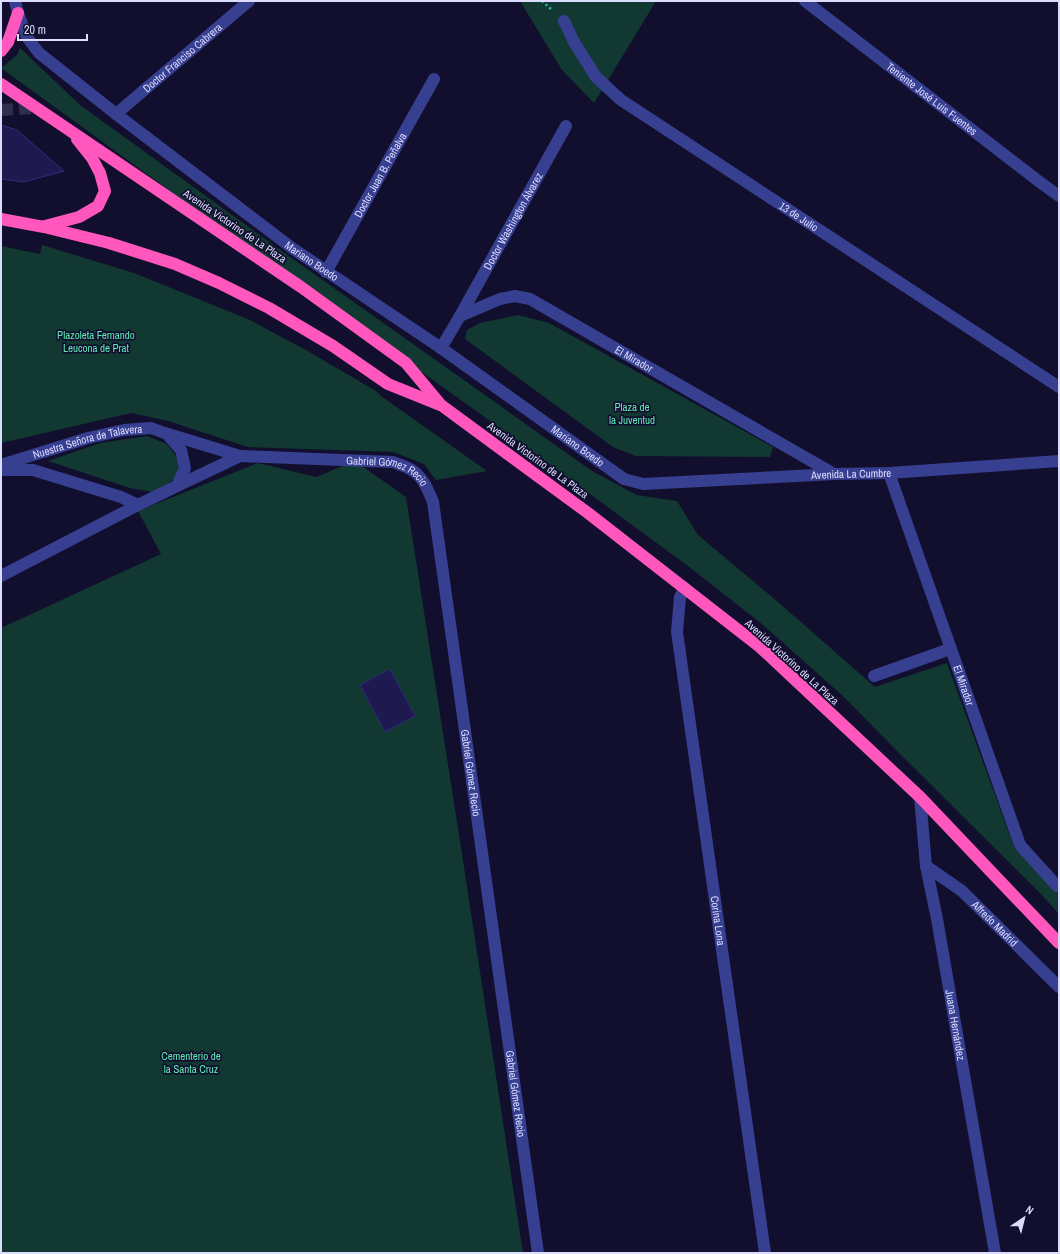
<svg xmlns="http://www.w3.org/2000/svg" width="1060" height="1254" font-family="'Archivo Narrow',sans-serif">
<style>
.green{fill:#123832}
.building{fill:#1e1a50;stroke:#302a7e}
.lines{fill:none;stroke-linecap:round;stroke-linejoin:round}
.minor-tunnel{stroke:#2f2e4c;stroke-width:12;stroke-dasharray:12 6;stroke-linecap:butt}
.path{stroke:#26c8aa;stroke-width:2.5;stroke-dasharray:2 3;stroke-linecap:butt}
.minor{stroke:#373f90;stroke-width:12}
.highway{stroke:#ff57bd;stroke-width:12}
.labels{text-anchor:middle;stroke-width:3.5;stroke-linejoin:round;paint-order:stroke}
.street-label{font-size:11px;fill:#dcdcff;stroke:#110f2d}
.park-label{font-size:11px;fill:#5deab4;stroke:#110f2d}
</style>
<rect width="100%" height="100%" fill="#110f2d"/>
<!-- green -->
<g class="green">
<polygon points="520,1 656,1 594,103 562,70"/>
<polygon points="20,48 80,105 279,249 592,471 637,495 677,501 698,535 778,602 875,687 947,663 1014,847 1048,882 1059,878 1059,914 1038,891 897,751 844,697 762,624 688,566 500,428 268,262 1,68 17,55"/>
<polygon points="42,245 134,273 250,320 306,350 376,391 381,396 487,471 436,480 424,464 393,452 248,447 168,421 131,413 1,443 1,246 40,254"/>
<polygon points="518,315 549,323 773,447 770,457 636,456 613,447 465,339 467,330 480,323"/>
<polygon points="147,436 167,444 179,460 178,475 169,483 153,492 130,488 48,461 100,443"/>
<polygon points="355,461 406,497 460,841 523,1253 1,1253 1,628 161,554 138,511 258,463 316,477"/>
</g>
<!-- building -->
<g class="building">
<polygon points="1,125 17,130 64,171 24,182 1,179"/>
<polygon points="390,669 415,716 385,732 360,685"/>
</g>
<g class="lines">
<!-- minor-tunnel -->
<polyline class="minor-tunnel" points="1,110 36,108"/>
<!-- path -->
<polyline class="path" points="542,1 552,10"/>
<!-- minor -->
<g class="minor">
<path id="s1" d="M15 1 18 13 27 37 39 53 116 114 292 248 441 348 624 479 643 484 835 474 889 473 1059 461"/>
<path id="s2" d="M805 1 1041 183 1059 196"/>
<path id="s3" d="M564 21 574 42 596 77 621 100 1059 387"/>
<path id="s4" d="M116 114 249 1"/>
<path id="s5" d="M326 272 434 79"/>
<path id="s6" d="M460 316 500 299 515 296 530 299 834 474"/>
<path id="s7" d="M441 348 460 316 566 126"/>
<polyline points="165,433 240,456 177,486"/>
<path id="s8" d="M240 456 393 462C398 464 405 466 410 469 423 476 428 490 433 502L538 1253"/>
<path id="s9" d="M1 465 88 438 124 430 151 428 167 434 181 450 185 468 177 486 138 505 121 497 33 470H1"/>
<path id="s10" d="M889 473 1020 845 1057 886"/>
<polyline points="1,576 138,505"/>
<path id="s11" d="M685 588 680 597 677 632 765 1253"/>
<polyline points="874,676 950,649"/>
<path id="s12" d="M920 797 926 866 937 919 995 1253"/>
<path id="s13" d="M926 866 962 891 1059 987"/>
</g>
<!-- highway -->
<g class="highway">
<polyline points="1,51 8,42 18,13"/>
<polyline points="1,84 301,287 406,363 441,405 588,513 760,647 920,797 1059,943"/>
<polyline points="1,219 44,227 109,243 175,264 219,283 269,308 333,346 388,384 440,405"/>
<polyline points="45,226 79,217 98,206 105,191 100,173 92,158 77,139"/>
</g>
</g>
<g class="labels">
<!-- street labels -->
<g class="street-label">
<text dy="4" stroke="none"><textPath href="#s4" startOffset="87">Doctor Franciso Cabrera</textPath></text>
<text dy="4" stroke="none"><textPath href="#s2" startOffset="160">Teniente José Luis Fuentes</textPath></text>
<text dy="4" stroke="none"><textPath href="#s5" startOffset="111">Doctor Juan B. Peñalva</textPath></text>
<text dy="4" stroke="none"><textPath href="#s3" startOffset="311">13 de Julio</textPath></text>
<text dy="4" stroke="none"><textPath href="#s7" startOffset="146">Doctor Washington Álvarez</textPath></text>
<text transform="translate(235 226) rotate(34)" y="4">Avenida Victorino de La Plaza</text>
<text dy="4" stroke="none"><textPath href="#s1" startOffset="401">Mariano Boedo</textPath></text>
<text dy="4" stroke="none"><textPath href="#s6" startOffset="194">El Mirador</textPath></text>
<text dy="4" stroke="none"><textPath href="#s9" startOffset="90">Nuestra Señora de Talavera</textPath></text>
<text dy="4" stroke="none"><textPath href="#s1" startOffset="725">Mariano Boedo</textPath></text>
<text transform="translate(538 460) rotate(36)" y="4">Avenida Victorino de La Plaza</text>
<text dy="4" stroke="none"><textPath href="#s1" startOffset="1010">Avenida La Cumbre</textPath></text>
<text dy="4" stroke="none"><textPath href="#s8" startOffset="150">Gabriel Gómez Recio</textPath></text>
<text transform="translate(792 662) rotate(42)" y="4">Avenida Victorino de La Plaza</text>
<text dy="4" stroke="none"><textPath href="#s10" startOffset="225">El Mirador</textPath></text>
<text dy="4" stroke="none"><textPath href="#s8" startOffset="486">Gabriel Gómez Recio</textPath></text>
<text dy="4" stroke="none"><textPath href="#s11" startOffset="337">Corina Lona</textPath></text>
<text dy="4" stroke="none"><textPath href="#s13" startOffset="90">Alfredo Madrid</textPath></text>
<text dy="4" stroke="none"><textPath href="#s12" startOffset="231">Juana Hernández</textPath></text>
<text dy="4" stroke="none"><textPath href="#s8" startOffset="810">Gabriel Gómez Recio</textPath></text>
</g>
<!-- park labels -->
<g class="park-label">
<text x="96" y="339">Plazoleta Fernando<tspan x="96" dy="13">Leucona de Prat</tspan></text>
<text x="632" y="411">Plaza de<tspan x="632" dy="13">la Juventud</tspan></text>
<text x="191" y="1060">Cementerio de<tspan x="191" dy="13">la Santa Cruz</tspan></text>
</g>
</g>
<!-- border -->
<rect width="1060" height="1254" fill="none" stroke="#dcdcff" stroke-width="4"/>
<!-- north arrow -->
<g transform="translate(1024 1218) rotate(35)" stroke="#110f2d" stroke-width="3" paint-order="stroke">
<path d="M0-3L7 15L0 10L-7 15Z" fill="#dcdcff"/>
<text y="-6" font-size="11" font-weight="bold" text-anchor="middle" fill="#dcdcff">N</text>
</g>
<!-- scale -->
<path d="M18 34v6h69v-6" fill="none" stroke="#dcdcff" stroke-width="2"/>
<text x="24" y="34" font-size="12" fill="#dcdcff" stroke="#110f2d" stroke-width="3" paint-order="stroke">20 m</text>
</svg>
